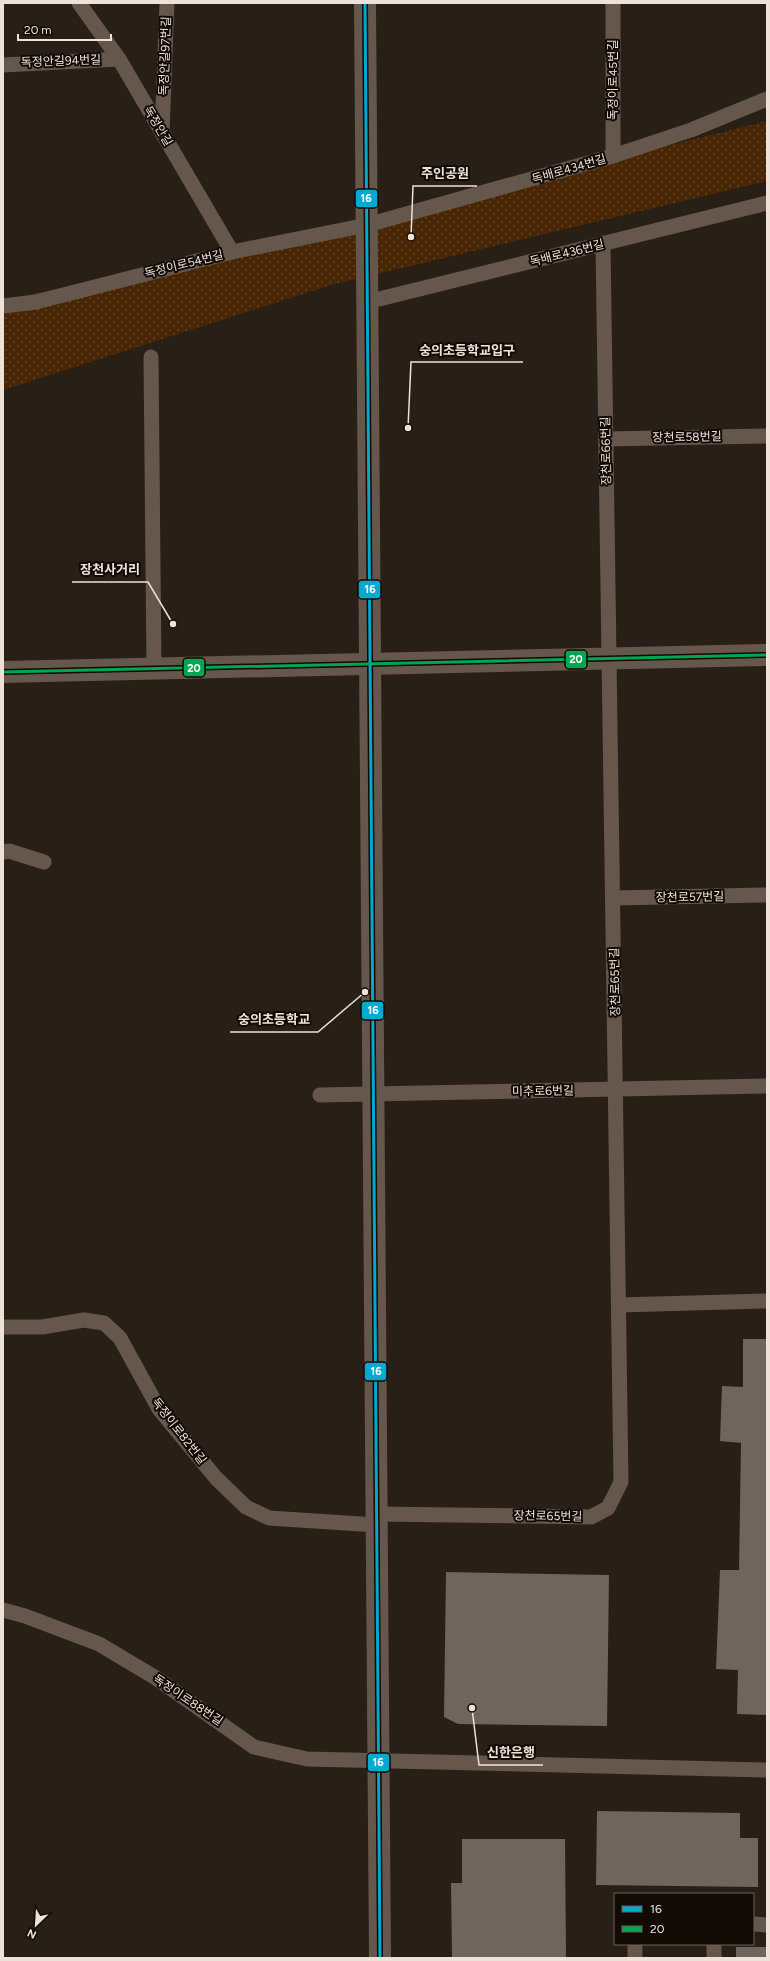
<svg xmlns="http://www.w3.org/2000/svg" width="770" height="1961" font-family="Figtree,'Noto Sans KR',sans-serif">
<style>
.park{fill:url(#park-dots)}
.building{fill:#6d655e}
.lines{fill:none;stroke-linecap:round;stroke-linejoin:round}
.service{stroke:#65574b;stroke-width:15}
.tertiary{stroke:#65574b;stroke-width:22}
.bus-1-casing{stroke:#120a05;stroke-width:6}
.bus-2-casing{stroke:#120a05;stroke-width:6}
.bus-1{stroke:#00a9ce;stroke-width:3}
.bus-2{stroke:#00a651;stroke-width:3}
.labels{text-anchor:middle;stroke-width:4;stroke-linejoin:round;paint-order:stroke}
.street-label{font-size:12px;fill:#eee2d8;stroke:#120a05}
.leader{fill:none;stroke:#eee2d8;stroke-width:1.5}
.callout-dot{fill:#eee2d8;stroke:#120a05;stroke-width:1.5}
.callout-label{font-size:13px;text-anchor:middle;font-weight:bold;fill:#eee2d8;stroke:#120a05;stroke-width:4;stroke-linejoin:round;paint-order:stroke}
.line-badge{stroke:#120a05;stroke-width:1.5}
.badge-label{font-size:11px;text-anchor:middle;font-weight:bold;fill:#fff}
</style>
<defs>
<pattern id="park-dots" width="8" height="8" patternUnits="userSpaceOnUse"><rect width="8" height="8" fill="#482603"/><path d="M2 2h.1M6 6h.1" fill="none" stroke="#634527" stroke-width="1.8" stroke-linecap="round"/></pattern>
</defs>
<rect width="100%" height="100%" fill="#281f17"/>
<!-- park -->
<polygon class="park" points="767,121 767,181 331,285 3,390 3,301 498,188"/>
<!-- building -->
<g class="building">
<polygon points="743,1339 767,1339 767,1715 737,1714 738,1670 716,1669 720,1570 739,1570 741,1443 720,1441 722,1386 743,1387"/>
<polygon points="446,1572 609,1575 607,1726 458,1724 444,1717"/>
<polygon points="597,1811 740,1813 740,1838 758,1838 758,1887 596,1885"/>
<polygon points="462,1839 565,1839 566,1958 452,1958 451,1883 462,1883"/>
<rect x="736" y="1947" width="31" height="11"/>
</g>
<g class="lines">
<!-- service -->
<g class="service">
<polyline points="79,3 119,59 232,252"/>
<polyline points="613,3 613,156"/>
<polyline points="3,65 119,59"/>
<polyline points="162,133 167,3"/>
<polyline points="367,302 767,203"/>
<polyline points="3,306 36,302 232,252 367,225 613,156 691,130 767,99"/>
<polyline points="151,357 154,668"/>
<polyline points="606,439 767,436"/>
<polyline points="3,852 9,851 44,862"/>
<polyline points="613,898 767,895"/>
<polyline points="320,1095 767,1086"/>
<polyline points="619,1305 767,1301"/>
<polyline points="3,1327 42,1327 84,1320 104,1323 120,1338 159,1409 216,1478 246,1507 269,1518 376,1525"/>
<polyline points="376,1514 591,1517 608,1508 621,1482 603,244"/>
<polyline points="3,1610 25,1616 99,1644 156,1678 254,1747 307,1759 767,1770"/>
<polyline points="753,1924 767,1925"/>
<polyline points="635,1944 635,1958"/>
<polyline points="714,1958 714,1944"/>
</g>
<!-- tertiary -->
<g class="tertiary">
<polyline points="365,3 380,1958"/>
<polyline points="3,672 767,655"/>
</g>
<!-- bus-1 casing -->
<g class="bus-1-casing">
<polyline id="bus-1" points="365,3 380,1958"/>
</g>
<!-- bus-2 casing -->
<g class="bus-2-casing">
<polyline id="bus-2" points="3,672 767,655"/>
</g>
<!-- bus-1 -->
<use href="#bus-1" class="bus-1"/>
<!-- bus-2 -->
<use href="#bus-2" class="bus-2"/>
</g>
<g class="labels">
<!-- street labels -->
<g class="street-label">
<text transform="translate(165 56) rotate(-88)" y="4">독정안길97번길</text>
<text transform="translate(61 61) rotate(-2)" y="4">독정안길94번길</text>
<text transform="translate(613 80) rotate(-90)" y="4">독정이로45번길</text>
<text transform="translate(158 126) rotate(59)" y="4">독정안길</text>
<text transform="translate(569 169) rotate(-16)" y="4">독배로434번길</text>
<text transform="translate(567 253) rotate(-14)" y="4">독배로436번길</text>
<text transform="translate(184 264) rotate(-14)" y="4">독정이로54번길</text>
<text transform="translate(687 437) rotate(-1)" y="4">장천로58번길</text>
<text transform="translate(606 451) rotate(-91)" y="4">장천로66번길</text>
<text transform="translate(690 897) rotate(-1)" y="4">장천로57번길</text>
<text transform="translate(615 982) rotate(-91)" y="4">장천로65번길</text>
<text transform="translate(543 1091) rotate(-1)" y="4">미추로6번길</text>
<text transform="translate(179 1431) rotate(52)" y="4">독정이로82번길</text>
<text transform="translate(548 1516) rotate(1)" y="4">장천로65번길</text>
<text transform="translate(188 1700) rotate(34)" y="4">독정이로88번길</text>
</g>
</g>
<!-- callouts -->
<path class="leader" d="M411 237L413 186H477M408 428L411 362H523M173 624L148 582H72M365 992L318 1032H230M472 1708L479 1765H543"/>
<g class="callout-dot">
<circle cx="411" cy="237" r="4"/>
<circle cx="408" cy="428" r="4"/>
<circle cx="173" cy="624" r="4"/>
<circle cx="365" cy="992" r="4"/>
<circle cx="472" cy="1708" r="4"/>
</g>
<g class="callout-label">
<text x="445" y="178">주인공원</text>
<text x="467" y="355">숭의초등학교입구</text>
<text x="110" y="574">장천사거리</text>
<text x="274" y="1024">숭의초등학교</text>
<text x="511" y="1757">신한은행</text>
</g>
<g class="line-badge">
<rect x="355" y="189" width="23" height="19" rx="4" fill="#00a9ce"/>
<rect x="358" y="580" width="23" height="19" rx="4" fill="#00a9ce"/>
<rect x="565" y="650" width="22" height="19" rx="4" fill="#00a651"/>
<rect x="183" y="658" width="22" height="19" rx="4" fill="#00a651"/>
<rect x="361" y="1001" width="23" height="19" rx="4" fill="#00a9ce"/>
<rect x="364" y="1362" width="23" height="19" rx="4" fill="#00a9ce"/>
<rect x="367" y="1753" width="23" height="19" rx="4" fill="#00a9ce"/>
</g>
<g class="badge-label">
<text x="366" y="202">16</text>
<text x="370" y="593">16</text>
<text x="576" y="663">20</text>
<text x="194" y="672">20</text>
<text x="373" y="1014">16</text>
<text x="376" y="1375">16</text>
<text x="378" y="1766">16</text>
</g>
<!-- border -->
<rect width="770" height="1961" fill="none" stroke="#eee2d8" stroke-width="8"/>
<!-- legend -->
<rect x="614" y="1893" width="140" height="52" fill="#120a05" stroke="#6a6059"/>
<rect x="622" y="1906" width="20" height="6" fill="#00a9ce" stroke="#6a6059"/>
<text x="650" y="1913" font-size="12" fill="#eee2d8">16</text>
<rect x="622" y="1926" width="20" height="6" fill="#00a651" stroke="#6a6059"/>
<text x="650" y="1933" font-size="12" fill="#eee2d8">20</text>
<!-- north arrow -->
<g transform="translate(36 1925) rotate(205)" stroke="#120a05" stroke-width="3" paint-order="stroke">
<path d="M0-3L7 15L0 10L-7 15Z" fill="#eee2d8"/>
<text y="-6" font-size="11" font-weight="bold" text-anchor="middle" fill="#eee2d8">N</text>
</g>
<!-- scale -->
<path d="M18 34v6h93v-6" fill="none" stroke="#eee2d8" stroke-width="2"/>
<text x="24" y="34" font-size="12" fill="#eee2d8" stroke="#120a05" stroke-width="3" paint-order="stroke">20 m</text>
</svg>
